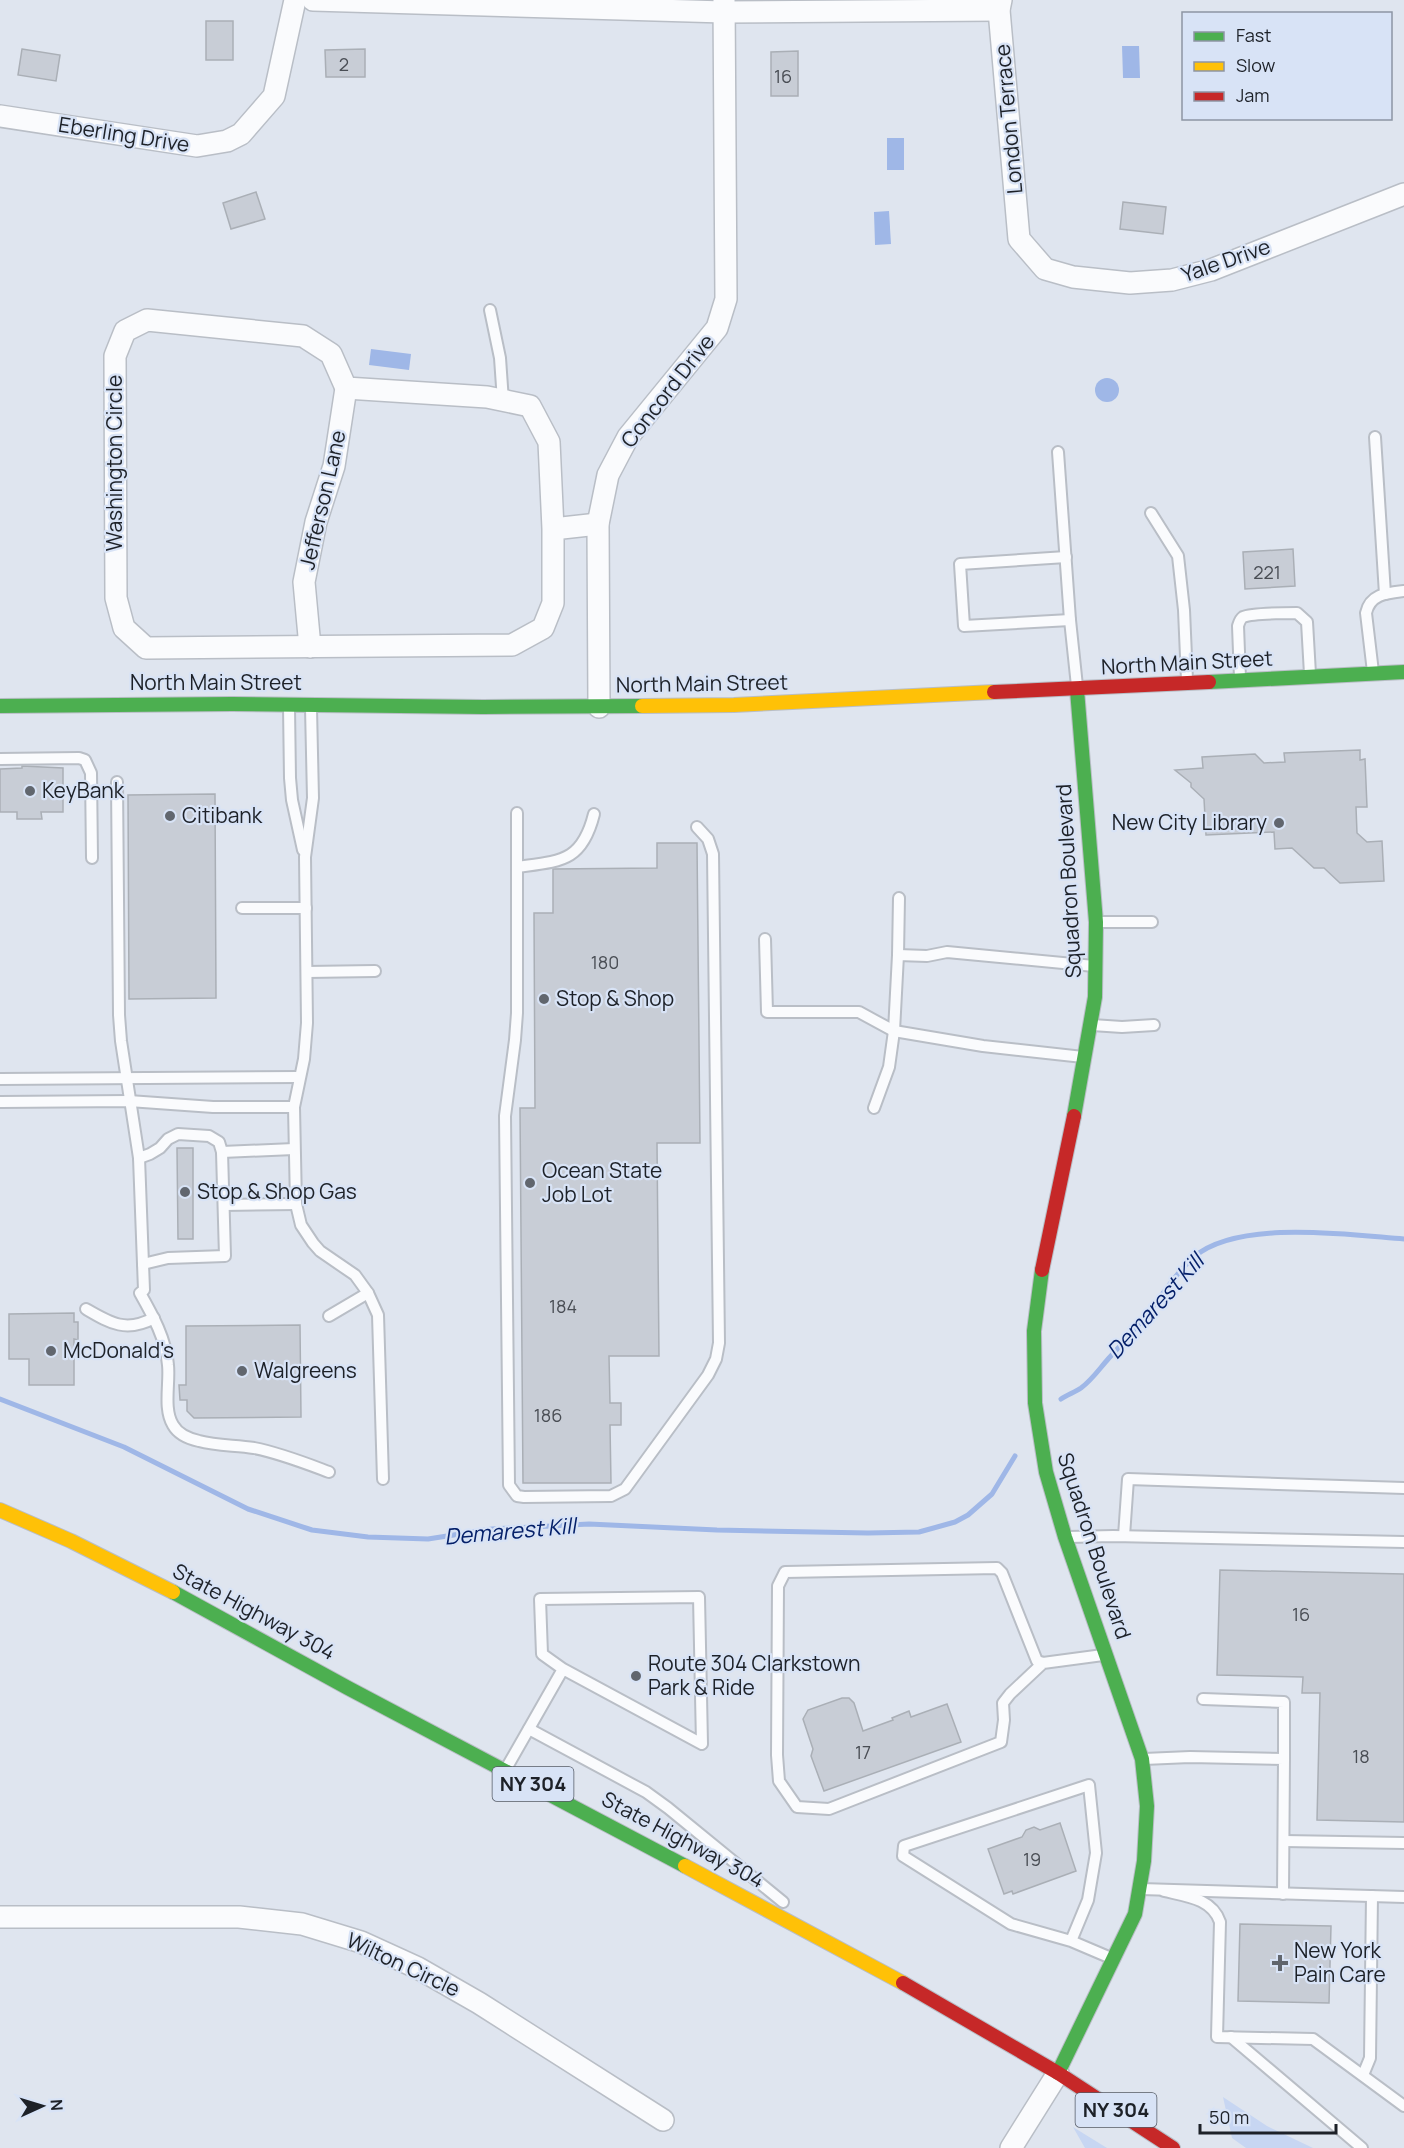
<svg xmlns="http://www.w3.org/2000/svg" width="1404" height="2148" font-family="Manrope,sans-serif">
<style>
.green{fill:#c7d6f2}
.water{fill:#9fb7e7}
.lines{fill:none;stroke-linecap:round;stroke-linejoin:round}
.stream{stroke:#9fb7e7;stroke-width:5}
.building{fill:#c8cdd6;stroke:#aaafb6;stroke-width:1.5}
.lane-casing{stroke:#b9bec6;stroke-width:14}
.street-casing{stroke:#b9bec6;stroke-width:24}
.fast-casing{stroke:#b9bec6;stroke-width:16}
.slow-casing{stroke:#b9bec6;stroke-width:16}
.jam-casing{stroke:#b9bec6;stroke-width:16}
.lane{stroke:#fafbfd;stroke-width:10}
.street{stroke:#fafbfd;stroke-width:21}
.fast{stroke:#4caf50;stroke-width:14}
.slow{stroke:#ffc107;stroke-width:14}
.jam{stroke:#c62828;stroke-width:14}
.poi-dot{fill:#61666e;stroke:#d8e3f6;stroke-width:2}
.labels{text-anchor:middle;stroke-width:4.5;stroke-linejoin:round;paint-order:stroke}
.number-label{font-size:18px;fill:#494d54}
.shield{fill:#d8e3f6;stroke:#555b66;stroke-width:1.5}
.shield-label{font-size:20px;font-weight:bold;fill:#1d2128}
.street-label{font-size:21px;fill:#1d2128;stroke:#d8e3f6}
.poi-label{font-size:21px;fill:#1d2128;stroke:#d8e3f6;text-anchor:start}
.water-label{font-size:22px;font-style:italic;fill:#052069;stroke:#d8e3f6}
</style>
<rect width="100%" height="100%" fill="#dfe5ef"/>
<!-- green -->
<g class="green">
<polygon points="1223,2097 1267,2126 1313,2148 1246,2148 1232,2138"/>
<polygon points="1073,2127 1107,2148 1085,2148"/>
</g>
<!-- water -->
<g class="water">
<polygon points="1122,46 1139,46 1140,78 1123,78"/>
<rect x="887" y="138" width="17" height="32"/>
<polygon points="889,211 891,244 875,245 874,212"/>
<polygon points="371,349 411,354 409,370 369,365"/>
<circle cx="1107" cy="390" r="12"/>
</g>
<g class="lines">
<!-- stream -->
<g class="stream">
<polyline points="0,1399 124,1447 248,1509 312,1530 368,1537 428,1539 492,1529 589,1524 717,1530 868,1533 919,1532 955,1522 968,1515 992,1494 1015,1456"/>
<path d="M1061 1399C1067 1395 1075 1392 1081 1388 1092 1380 1100 1368 1109 1358 1122 1344 1136 1329 1148 1313 1163 1295 1176 1272 1194 1257 1238 1219 1350 1235 1404 1239"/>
</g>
</g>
<!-- building -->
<g class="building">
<rect x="206" y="21" width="27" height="39"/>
<polygon points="22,49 60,55 56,81 18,75"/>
<polygon points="365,49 365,77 326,77 325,50"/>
<polygon points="798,51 798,96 771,96 771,52"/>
<polygon points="256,192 265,219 231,229 223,203"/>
<polygon points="1123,202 1166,207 1163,234 1120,229"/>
<polygon points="1293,549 1295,586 1245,589 1243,552"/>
<polygon points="1360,750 1360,760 1365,759 1367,807 1356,807 1357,833 1367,842 1382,841 1384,881 1340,883 1324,868 1314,868 1292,848 1275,849 1274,832 1206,835 1204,799 1191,787 1191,783 1175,770 1203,768 1202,757 1255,754 1264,763 1285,762 1284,753"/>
<polygon points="22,766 63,768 63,812 41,812 42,819 17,819 17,812 0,812 0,769 22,768"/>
<polygon points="215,794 216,998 129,999 128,795"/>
<polygon points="657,843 697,843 700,1143 657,1143 659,1356 609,1356 610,1403 621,1403 621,1425 610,1425 611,1483 523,1483 520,1108 535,1108 534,913 553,913 553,869 657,868"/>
<polygon points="177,1148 193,1148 193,1239 178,1239"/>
<polygon points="74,1313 74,1322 78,1322 78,1340 74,1339 74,1385 29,1385 29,1359 9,1359 9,1314"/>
<polygon points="300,1325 301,1417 194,1418 187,1411 187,1400 180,1400 179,1385 186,1385 186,1326"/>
<polygon points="1220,1570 1404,1574 1404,1822 1317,1820 1320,1693 1302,1693 1303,1677 1217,1675"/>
<polygon points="842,1698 849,1698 854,1703 863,1731 893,1720 892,1718 909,1711 911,1717 947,1704 961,1742 824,1791 811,1756 813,1749 803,1719 808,1710"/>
<polygon points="1060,1823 1076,1871 1013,1894 1012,1891 1004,1894 988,1849 1022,1837 1026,1830 1034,1827 1040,1830"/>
<polygon points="1240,1924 1331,1926 1329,2003 1238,2001"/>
</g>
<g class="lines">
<!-- lane casing -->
<g class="lane-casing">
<g id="lane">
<polyline points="490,310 500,358 503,401"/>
<polyline points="1375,437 1385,594"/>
<polyline points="1058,452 1070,620 1077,686"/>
<polyline points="1151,513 1178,556 1184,610 1187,680"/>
<polyline points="1066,557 960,564 964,626 1070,620"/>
<path d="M1373 672 1366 613C1370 594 1387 593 1404 591"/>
<path d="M1240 678 1238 626C1239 623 1240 619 1243 617 1252 613 1286 613 1297 613L1307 622 1310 674"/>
<polyline points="289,707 290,778 292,800 303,850"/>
<polyline points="311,708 313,798 305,857 307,1023 304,1059 294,1107 296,1204 301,1225 313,1243 320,1251 355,1275 368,1293 378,1315 383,1479"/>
<polyline points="0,759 79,758 85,760 91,773 92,858"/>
<path d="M117 782 119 1015 121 1041 139 1158 144 1290 140 1293C153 1316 166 1339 168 1365 170 1383 163 1409 173 1425 178 1434 190 1439 199 1441 217 1446 236 1445 254 1448 280 1453 305 1463 329 1472"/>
<polyline points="517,813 517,1013 515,1040 505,1116 509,1485 517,1496 524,1497 611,1496 625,1489 708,1375 716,1359 719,1343 713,854 708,839 697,827"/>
<path d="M517 867C561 861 582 862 594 814"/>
<polyline points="242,908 306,908"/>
<polyline points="1099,922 1152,922"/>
<polyline points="765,939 767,1012 859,1012 894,1031 983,1046 1083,1057"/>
<polyline points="898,955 899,898"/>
<polyline points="307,972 375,971"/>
<polyline points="1092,1025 1122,1027 1154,1025"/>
<polyline points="0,1079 299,1077"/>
<polyline points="0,1102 129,1101 213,1107 294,1107"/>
<polyline points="874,1108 889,1067 894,1031 898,955 927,956 947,952 1094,966"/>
<polyline points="222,1152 294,1149"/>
<polyline points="139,1158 150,1154 160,1148 168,1139 178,1134 209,1136 219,1142 222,1152 225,1256 168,1258 143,1264"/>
<polyline points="224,1205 296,1204"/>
<path d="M86 1309C110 1323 126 1333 154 1318"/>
<polyline points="329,1316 368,1293"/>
<polyline points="1124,1536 1128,1479 1404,1488"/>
<polyline points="1068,1537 1113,1536 1404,1542"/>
<polyline points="1043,1663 1010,1694 1003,1703 1004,1720 1001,1742 829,1809 797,1807 779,1781 777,1755 778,1586 785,1572 997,1568 1002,1573 1037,1661 1043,1663 1103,1655"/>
<polyline points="1203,1699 1284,1702 1284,1759"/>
<polyline points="529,1729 646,1792 668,1808 783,1902"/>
<polyline points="1144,1759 1190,1757 1284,1759 1283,1894"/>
<polyline points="507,1767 563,1669 702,1744 699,1597 540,1599 542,1654 563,1669"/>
<polyline points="1284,1841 1404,1843"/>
<polyline points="1141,1889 1404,1897"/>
<path d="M1164 1891C1185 1896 1212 1898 1220 1922L1217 2037 1313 2039 1404 2106"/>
<polyline points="1071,1941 1011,1924 903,1856 904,1846 1089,1785 1096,1853 1088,1900 1071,1941 1111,1958"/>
<polyline points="1231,2037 1362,2148"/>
<polyline points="1363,2075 1370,2058 1372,1896"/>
</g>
</g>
<!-- street casing -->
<g class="street-casing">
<g id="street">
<polyline points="313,0 724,12 999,10"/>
<polyline points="1001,0 999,10 1019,239 1045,269 1073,277 1130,283 1172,280 1211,270 1404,194"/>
<polyline points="0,116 197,146 227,141 241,134 274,96 295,0"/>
<polyline points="553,529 553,603 543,628 512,645 146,648 124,628 116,598 115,356 125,331 147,320 303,336 331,354 346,388 487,397 530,406 549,442 553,529 598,524"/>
<polyline points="310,647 304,582 316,522 334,466 346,388"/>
<polyline points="599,707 598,524 608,475 628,437 717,328 726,299 724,0"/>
<polyline points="0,1917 239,1917 302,1924 361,1942 418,1968 479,2003 663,2120"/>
<polyline points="1011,2148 1058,2073"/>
</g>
</g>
<!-- fast casing -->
<g class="fast-casing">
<g id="fast">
<polyline points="1209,682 1404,672"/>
<polyline points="0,706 232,704 483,707 642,706"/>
<polyline points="1074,1116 1095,997 1096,922 1077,690"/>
<polyline points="1042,1270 1034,1331 1035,1403 1046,1472 1065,1537 1142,1759 1147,1806 1144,1861 1135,1914 1058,2073"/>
<polyline points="173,1592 348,1688 685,1866"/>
</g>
</g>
<!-- slow casing -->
<g class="slow-casing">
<g id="slow">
<polyline points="642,706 734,705 994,692"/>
<polyline points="0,1510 71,1541 173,1592"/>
<polyline points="685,1866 903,1983"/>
</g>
</g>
<!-- jam casing -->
<g class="jam-casing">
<g id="jam">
<polyline points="994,692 1209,682"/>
<polyline points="1042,1270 1074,1116"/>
<polyline points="903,1983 1058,2073 1173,2148"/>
</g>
</g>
<!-- lane -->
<use href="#lane" class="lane"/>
<!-- street -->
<use href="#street" class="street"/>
<!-- fast -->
<use href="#fast" class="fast"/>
<!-- slow -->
<use href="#slow" class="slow"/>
<!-- jam -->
<use href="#jam" class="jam"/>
</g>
<!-- markers -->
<g class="poi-dot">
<circle cx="30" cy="791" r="6"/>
<circle cx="170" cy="816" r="6"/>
<circle cx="1279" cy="823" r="6"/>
<circle cx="544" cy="999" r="6"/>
<circle cx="530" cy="1183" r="6"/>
<circle cx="185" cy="1192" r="6"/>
<circle cx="51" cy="1351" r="6"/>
<circle cx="242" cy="1371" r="6"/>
<circle cx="636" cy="1676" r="6"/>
<path d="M1277 1954h6v6h6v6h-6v6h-6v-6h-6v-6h6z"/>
</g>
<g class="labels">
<!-- number labels -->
<g class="number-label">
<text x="344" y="71">2</text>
<text x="783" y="83">16</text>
<text x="1267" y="579">221</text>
<text x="605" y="969">180</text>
<text x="563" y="1313">184</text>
<text x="548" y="1422">186</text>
<text x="1301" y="1621">16</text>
<text x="863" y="1759">17</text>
<text x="1361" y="1763">18</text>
<text x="1032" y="1866">19</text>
</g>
<!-- shield labels -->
<g class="shield">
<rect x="492.5" y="1767" width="81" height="34" rx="4.5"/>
<rect x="1075.5" y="2093" width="81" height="34" rx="4.5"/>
</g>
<g class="shield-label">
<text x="533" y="1791">NY 304</text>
<text x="1116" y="2117">NY 304</text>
</g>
<!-- street labels -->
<g class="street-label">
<text transform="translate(1009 119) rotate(-95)" y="7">London Terrace</text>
<text transform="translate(124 135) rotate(9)" y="7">Eberling Drive</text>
<text transform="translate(1226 261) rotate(-19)" y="7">Yale Drive</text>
<text transform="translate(668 391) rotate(-52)" y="7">Concord Drive</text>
<text transform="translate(115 463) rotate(-90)" y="7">Washington Circle</text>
<text transform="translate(323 500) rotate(-77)" y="7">Jefferson Lane</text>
<text transform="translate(1187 663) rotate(-3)" y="7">North Main Street</text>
<text x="216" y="690">North Main Street</text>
<text transform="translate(702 684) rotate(-1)" y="7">North Main Street</text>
<text transform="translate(1069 881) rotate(-93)" y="7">Squadron Boulevard</text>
<text transform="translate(1094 1546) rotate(72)" y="7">Squadron Boulevard</text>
<text transform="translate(254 1612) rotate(28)" y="7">State Highway 304</text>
<text transform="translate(683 1840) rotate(28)" y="7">State Highway 304</text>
<text transform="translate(403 1965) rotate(25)" y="7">Wilton Circle</text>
</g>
<!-- poi labels -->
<g class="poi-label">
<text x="42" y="798">KeyBank</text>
<text x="182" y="823">Citibank</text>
<text x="1267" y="830" text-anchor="end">New City Library</text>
<text x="556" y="1006">Stop &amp; Shop</text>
<text x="542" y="1178">Ocean State<tspan x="542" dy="24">Job Lot</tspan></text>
<text x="197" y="1199">Stop &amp; Shop Gas</text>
<text x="63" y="1358">McDonald's</text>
<text x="254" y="1378">Walgreens</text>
<text x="648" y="1671">Route 304 Clarkstown<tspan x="648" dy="24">Park &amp; Ride</tspan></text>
<text x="1294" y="1958">New York<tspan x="1294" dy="24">Pain Care</tspan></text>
</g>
<!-- water labels -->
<g class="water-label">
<text transform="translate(1155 1306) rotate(-48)" y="8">Demarest Kill</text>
<text transform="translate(510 1531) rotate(-5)" y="8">Demarest Kill</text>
</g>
</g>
<!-- legend -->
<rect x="1182" y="12" width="210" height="108" fill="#d8e3f6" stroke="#8d95a4" stroke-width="1.5"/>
<rect x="1194" y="32" width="30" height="9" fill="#4caf50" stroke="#8d95a4" stroke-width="1.5"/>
<text x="1236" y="42" font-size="18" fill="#1d2128">Fast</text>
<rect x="1194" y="62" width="30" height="9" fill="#ffc107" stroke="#8d95a4" stroke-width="1.5"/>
<text x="1236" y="72" font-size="18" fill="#1d2128">Slow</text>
<rect x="1194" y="92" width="30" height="9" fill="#c62828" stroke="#8d95a4" stroke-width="1.5"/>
<text x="1236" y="102" font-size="18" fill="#1d2128">Jam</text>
<!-- north arrow -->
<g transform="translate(42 2106) rotate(86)" stroke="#d8e3f6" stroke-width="4.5" paint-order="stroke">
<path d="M0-4.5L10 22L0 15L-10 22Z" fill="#1d2128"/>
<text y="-9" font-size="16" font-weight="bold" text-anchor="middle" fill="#1d2128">N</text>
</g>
<!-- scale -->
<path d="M1200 2124v9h136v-9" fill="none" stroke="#1d2128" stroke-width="3"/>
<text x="1209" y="2124" font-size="18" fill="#1d2128" stroke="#d8e3f6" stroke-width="4.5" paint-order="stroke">50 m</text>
</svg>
